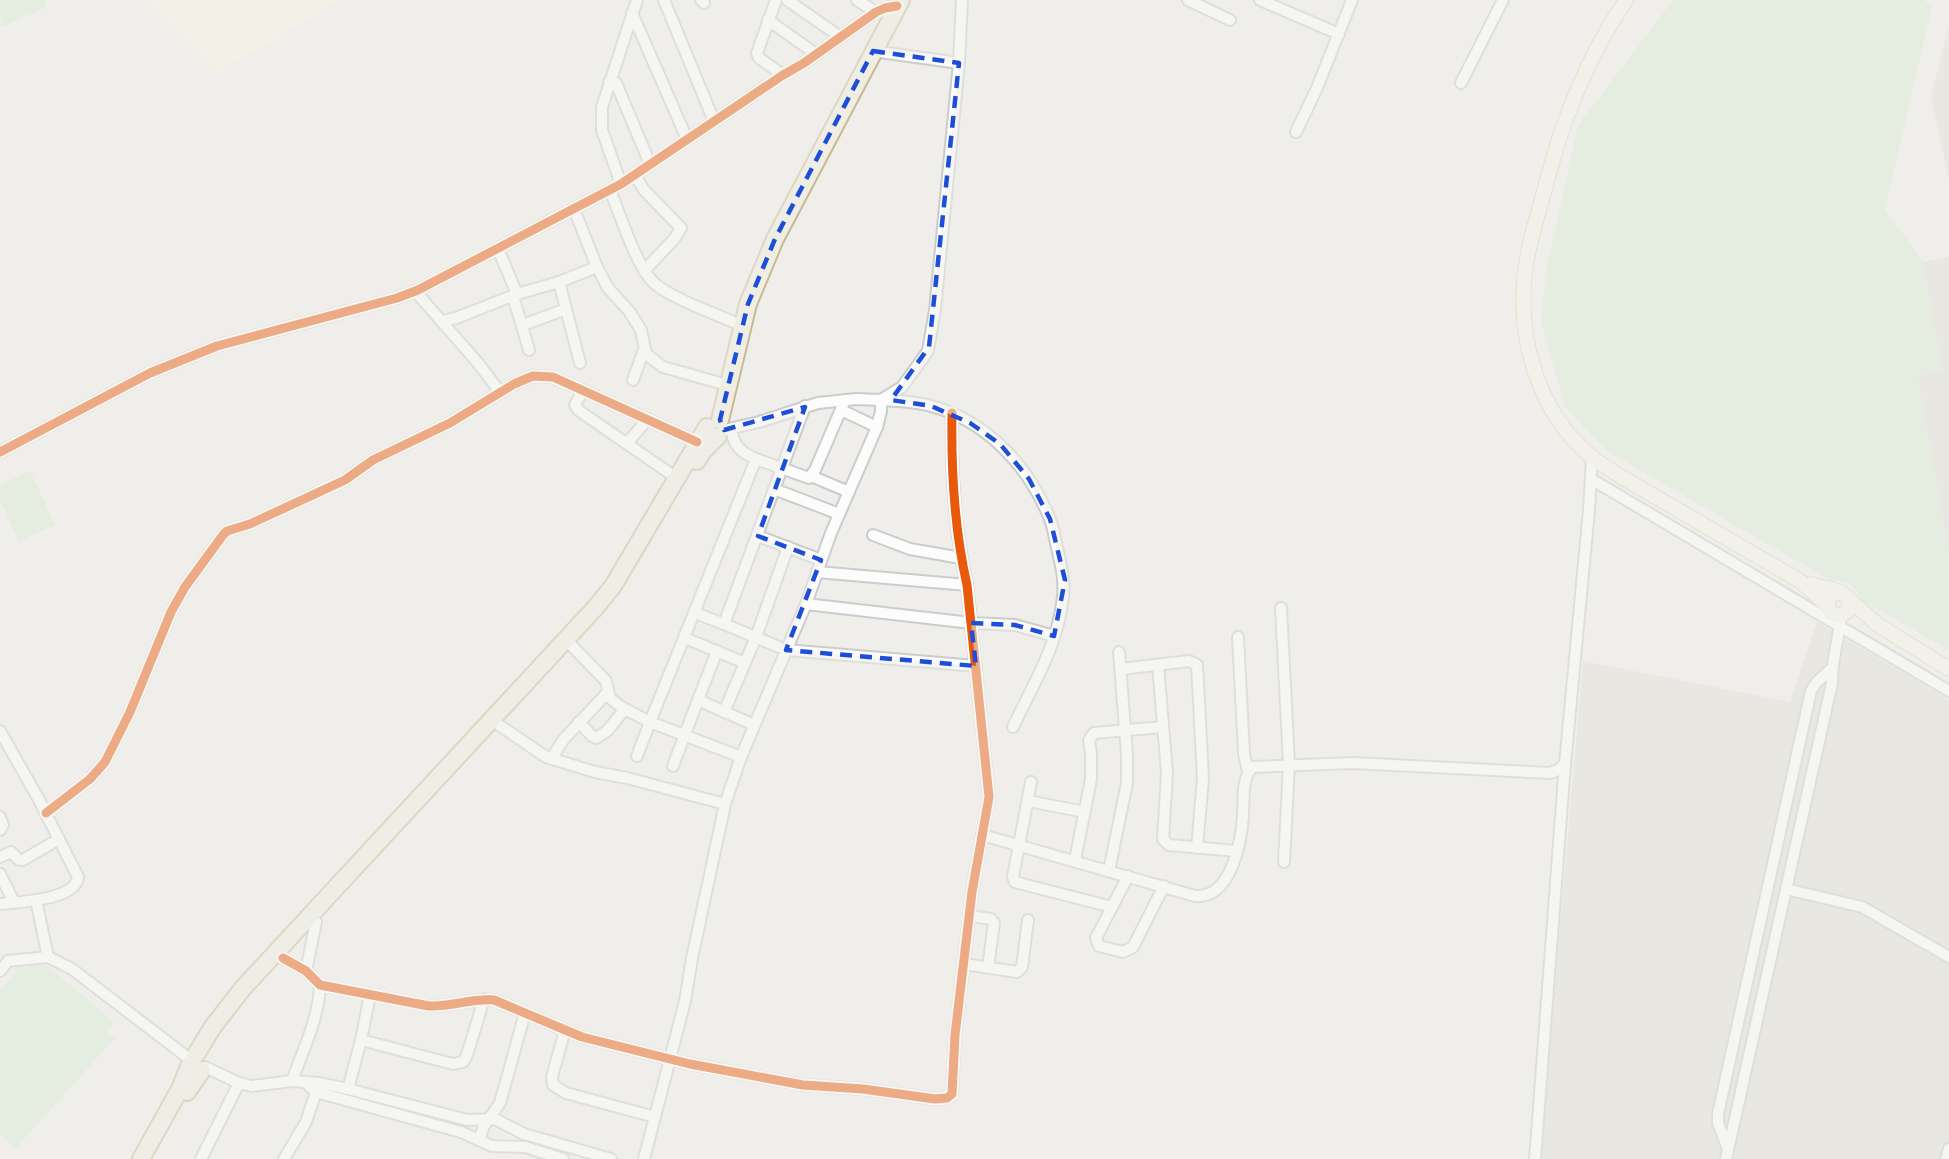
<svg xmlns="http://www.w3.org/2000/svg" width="1949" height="1159" font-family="'DM Sans',sans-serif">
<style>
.commercial{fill:#f7f3e4}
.industrial{fill:#dfddda}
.green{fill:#d8ebd6}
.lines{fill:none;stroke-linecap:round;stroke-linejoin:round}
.minor-casing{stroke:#cbcccc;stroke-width:14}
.major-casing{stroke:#d7ceb8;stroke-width:16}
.highway-casing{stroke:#c8b996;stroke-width:20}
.minor{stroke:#fdfcfc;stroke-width:10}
.major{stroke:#f4f2e9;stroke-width:14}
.highway{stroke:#f0ede3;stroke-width:16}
.cycleway-casing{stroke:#fff;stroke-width:13}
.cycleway{stroke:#e8590c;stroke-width:9}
.marked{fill:none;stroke:#1d4ed8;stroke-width:4.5;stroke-dasharray:12 8;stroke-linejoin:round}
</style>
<rect width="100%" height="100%" fill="#efeeea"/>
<!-- commercial -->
<polygon class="commercial" points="147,0 340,0 218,72"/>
<!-- industrial -->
<g class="industrial">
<polygon points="1949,25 1949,179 1931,97"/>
<polygon points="1949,257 1949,553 1917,375 1942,372 1923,262"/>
<polygon points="1817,622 1949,700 1949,1159 1540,1159 1583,661 1790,702"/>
</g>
<!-- green -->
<g class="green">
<polygon points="0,0 44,0 47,7 1,27"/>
<path d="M1673 0H1924L1932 6 1885 209 1923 262 1942 372 1917 375 1949 553V650L1862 600C1855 586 1847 579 1832 581L1607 451 1565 406 1541 322 1546 271 1578 126Z"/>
<polygon points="30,471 55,525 19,541 0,500 0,485"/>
<polygon points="39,962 45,967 47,965 114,1022 106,1032 115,1038 16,1148 0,1134 0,990 19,968 23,967 25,969 30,963"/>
</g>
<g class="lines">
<!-- minor casing -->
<g class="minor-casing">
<g id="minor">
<polyline points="664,0 714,121"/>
<polyline points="701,0 704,3"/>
<polyline points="776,0 757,53 759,58 783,75"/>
<polyline points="787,0 839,36"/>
<polyline points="857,0 876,12"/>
<polyline points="1188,0 1230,20"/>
<polyline points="1260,0 1339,34"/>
<polyline points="632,13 687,139"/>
<polyline points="768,20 816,54"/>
<polyline points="873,51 959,63"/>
<polyline points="609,82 616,83 650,164"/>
<polyline points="1461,83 1503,0"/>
<polyline points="1296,132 1317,88 1352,0"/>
<polyline points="635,175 644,190 681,228 675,238 644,271"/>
<polyline points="621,184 602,130 602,107 637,0"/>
<path d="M610 190C620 214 636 266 654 283 672 299 719 315 742 326"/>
<polyline points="574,209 597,267 608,288 629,311 641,330 646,354 663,367 727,385"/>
<polyline points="498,249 517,294 559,282 597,267"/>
<polyline points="559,282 580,363"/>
<polyline points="415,291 478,363 500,392"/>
<polyline points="513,296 529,350"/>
<polyline points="442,321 456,318 517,294"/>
<polyline points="523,325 566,309"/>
<polyline points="633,380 644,350"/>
<polyline points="583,390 575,405 578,410 678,479"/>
<polyline points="841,410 877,427"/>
<path d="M731 429C734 446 740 452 756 459"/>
<polyline points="724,430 759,422 818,403 856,399 881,400 902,387 928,351 935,310 959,63 962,0"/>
<polyline points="627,443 648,419"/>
<polyline points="0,452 150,373 217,346 397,298 418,290 621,184 783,75 804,63 876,12 885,8 897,6"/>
<polyline points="811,476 849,492"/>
<polyline points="1591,479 1949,691"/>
<polyline points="774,489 839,514"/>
<polyline points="873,535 910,549 961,558"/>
<polyline points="758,536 821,560"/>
<polyline points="817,572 967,585"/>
<polyline points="806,604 971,623 1015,625 1054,636"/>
<polyline points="1281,608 1289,764 1284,862"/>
<polyline points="695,613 724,624 805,406"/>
<polyline points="724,624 786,650 976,666"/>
<polyline points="1238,637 1244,754 1248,771"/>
<polyline points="685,638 745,663"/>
<polyline points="572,646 606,681 610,698 621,707 650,722 756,459 809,478 815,470 845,400"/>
<polyline points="1158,665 1167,773 1163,839 1169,845 1236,851"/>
<polyline points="1121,669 1189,661 1197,665 1203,778 1197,848"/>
<polyline points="698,700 717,651"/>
<polyline points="724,712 756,637 788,547"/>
<polyline points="579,722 592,736 596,738 607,731 625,709"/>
<polyline points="499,725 546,757 595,772 627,778 725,804"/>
<path d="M0 731 38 798 78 877C76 900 19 902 0 904"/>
<polyline points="637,756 650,722 741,757"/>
<polyline points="551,759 564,739 608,692"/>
<polyline points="673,766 698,700 754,725"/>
<polyline points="1031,782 1013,877 1015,882 1112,907"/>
<polyline points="1028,801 1085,812"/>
<polyline points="46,813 90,779 105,762 130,712 171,612 185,587 223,535 227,531 250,524 345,480 373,460 450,423 514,384 533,376 553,377 697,442"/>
<polyline points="0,817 3,825 0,830"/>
<path d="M982 835 1195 896C1231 899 1241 843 1243 816 1244 801 1241 777 1253 767L1353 763 1550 773 1558 770 1565 764"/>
<polyline points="0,857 11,852 19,860 23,860 59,839"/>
<polyline points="1075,860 1091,779 1091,754 1089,740 1094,733 1163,727"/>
<polyline points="1109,871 1127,783 1127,754 1119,652"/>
<polyline points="0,874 14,902"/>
<polyline points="1128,876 1096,938 1099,946 1123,952 1133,947 1164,886"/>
<polyline points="1786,889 1862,907 1949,957"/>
<polyline points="970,916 991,919 994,923 988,967"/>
<polyline points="48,957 72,969 191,1060"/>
<path d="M283 958 306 971 320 985 429 1006C451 1007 472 998 494 1000L582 1037 690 1064 803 1085 863 1089 935 1099 947 1098 952 1094 955 1035 972 892 989 797 967 585C954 528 951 471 952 413"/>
<polyline points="964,964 1017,972 1022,967 1028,920"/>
<polyline points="0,971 8,961 48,957 36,900"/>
<polyline points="306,971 316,922"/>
<path d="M320 985C319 1018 303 1050 292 1081L319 1083 348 1089 467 1120 495 1119 524 1134 611 1159"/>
<polyline points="370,995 361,1040 453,1064 463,1062 467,1055 484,999"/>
<polyline points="565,1030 552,1077 553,1085 566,1093 655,1117"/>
<polyline points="205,1067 239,1083 252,1086 292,1081"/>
<polyline points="305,1082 316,1092 461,1132 492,1146 525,1147 563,1159"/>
<polyline points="348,1089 361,1040"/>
<polyline points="479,1140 484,1126 500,1103 525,1013"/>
<polyline points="1728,1149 1718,1123 1718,1114 1811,691 1816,683 1831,669"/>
<polyline points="201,1159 239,1083"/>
<polyline points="284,1159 306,1122 318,1086"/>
<path d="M644 1159 685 1001 692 958 725 804 741 757 806 604 831 533 877 427 881 411V400C897 401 915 401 931 406 985 420 1028 465 1049 517 1053 525 1054 534 1056 543 1060 562 1065 577 1063 597 1058 645 1033 685 1013 727"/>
<polyline points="1535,1159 1565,764 1589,510 1592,458"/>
<path d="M1726 1159 1832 683C1831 660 1840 638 1840 616"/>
<polyline points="1946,1159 1949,1149"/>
</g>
</g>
<!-- major casing -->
<g class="major-casing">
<g id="major">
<path d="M1626 0C1586 59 1561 123 1544 192 1537 218 1528 244 1525 272 1517 338 1538 413 1592 457 1600 464 1610 469 1618 475L1800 581 1827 605"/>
<path d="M1811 584C1825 589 1855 589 1849 610L1840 616 1831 613 1827 605 1831 595 1838 592"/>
<polyline points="1850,600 1878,625 1949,669"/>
</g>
</g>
<!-- highway casing -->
<g class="highway-casing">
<g id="highway">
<polyline points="720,420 748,304 775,239 901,0"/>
<polyline points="697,461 702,452 718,436"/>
<polyline points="195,1056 212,1028 243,988 596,607 613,586 707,427"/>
<polyline points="187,1092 202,1070"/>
<polyline points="141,1159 181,1087 190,1064"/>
</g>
</g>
<!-- minor -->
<use href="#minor" class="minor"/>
<!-- major -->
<use href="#major" class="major"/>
<!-- highway -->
<use href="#highway" class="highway"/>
<!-- cycleway casing -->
<g class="cycleway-casing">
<g id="cycleway">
<polyline points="0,452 150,373 217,346 397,298 418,290 621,184 783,75 804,63 876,12 885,8 897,6"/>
<polyline points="46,813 90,779 105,762 130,712 171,612 185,587 223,535 227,531 250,524 345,480 373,460 450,423 514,384 533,376 553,377 697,442"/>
<path d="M283 958 306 971 320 985 429 1006C451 1007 472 998 494 1000L582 1037 690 1064 803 1085 863 1089 935 1099 947 1098 952 1094 955 1035 972 892 989 797 967 585C954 528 951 471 952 413"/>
</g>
</g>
<!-- cycleway -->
<use href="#cycleway" class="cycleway"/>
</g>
<!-- marked area -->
<path d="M0 0H1949V1159H0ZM873 51 959 63 929 347 891 400 931 406 970 423 1000 444 1029 479 1050 519 1065 580 1054 636 1015 625 971 623 976 666 786 650 821 560 758 536 805 407 724 430 720 420 748 304 775 239Z" fill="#efeeea" fill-opacity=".55" fill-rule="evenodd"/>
<path class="marked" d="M873 51 959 63 929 347 891 400 931 406 970 423 1000 444 1029 479 1050 519 1065 580 1054 636 1015 625 971 623 976 666 786 650 821 560 758 536 805 407 724 430 720 420 748 304 775 239Z"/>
</svg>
